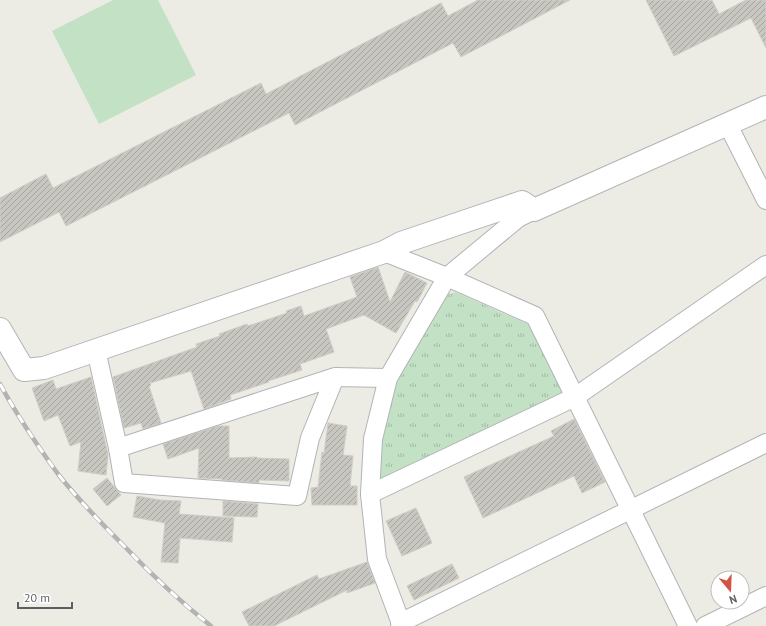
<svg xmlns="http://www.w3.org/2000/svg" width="766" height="626" font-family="'PT Sans',sans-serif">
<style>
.park{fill:url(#park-tufts)}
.pitch{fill:#c3e1c4}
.building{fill:url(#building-hatch);stroke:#d0cdc3}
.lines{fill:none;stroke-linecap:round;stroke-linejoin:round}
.minor-casing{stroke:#b1b4b7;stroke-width:20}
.tertiary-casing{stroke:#b1b4b7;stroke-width:24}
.minor{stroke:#fff;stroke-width:18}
.tertiary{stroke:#fff;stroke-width:22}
.rail-casing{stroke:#b2b3b3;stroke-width:4.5}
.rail{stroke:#fff;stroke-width:3;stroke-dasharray:9;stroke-linecap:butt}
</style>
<defs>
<pattern id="park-tufts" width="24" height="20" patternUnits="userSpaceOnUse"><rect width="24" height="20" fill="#c3e1c4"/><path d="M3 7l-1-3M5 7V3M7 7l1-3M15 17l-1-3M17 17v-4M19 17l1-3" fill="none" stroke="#a2baa3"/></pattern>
<pattern id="building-hatch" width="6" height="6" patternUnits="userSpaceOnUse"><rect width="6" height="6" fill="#c8c6c0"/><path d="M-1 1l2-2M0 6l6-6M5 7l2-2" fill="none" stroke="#a6a49f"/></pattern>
</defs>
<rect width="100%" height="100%" fill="#ecebe4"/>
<!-- park -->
<polygon class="park" points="455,292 530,325 563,390 559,400 386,482 378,476 381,436 389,400 401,373 446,295"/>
<!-- pitch -->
<polygon class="pitch" points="113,0 158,0 196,75 99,124 52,31"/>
<!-- building -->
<g class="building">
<polygon points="478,0 570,0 461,57 453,43 295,125 289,113 66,226 59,212 0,242 0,198 46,174 53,188 261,83 266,94 441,3 448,16"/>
<polygon points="646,0 712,0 719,14 746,0 766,0 766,48 751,18 674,56"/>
<polygon points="378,267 390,302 405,272 427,283 417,302 415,301 396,333 364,315 326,329 334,352 300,364 302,370 268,381 269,382 230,395 231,399 204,409 191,371 150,383 151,385 149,386 161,423 143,429 141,423 124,428 113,377 197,347 196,344 220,336 219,334 247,324 248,326 287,313 286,311 301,306 304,316 357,297 350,277"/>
<polygon points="91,377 108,455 106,475 78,471 81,442 70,446 58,415 44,421 32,388 53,380 56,389"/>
<polygon points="574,419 605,482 582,493 574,476 483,518 464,477 554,436 551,431"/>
<polygon points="328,423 347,426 343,455 353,456 350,486 357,486 357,505 312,505 311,488 318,487 322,452 324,453"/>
<polygon points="218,426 229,426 229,458 257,457 257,458 289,459 289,481 259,480 259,483 222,480 222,479 198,478 199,448 168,459 163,444"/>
<polygon points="107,478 121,495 107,506 93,489"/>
<polygon points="137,496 160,500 181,501 179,514 234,518 232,542 180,538 178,563 161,562 165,523 133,517"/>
<polygon points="223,501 258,504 257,517 223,516"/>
<polygon points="416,508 432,543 402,556 386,521"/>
<polygon points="367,562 375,583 347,593 347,590 274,626 249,626 242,612 317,575 319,579"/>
<polygon points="452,564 459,578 414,600 407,586"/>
</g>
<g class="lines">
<!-- minor casing -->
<g class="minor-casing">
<g id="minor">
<polyline points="728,125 766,200"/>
<polyline points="384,252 447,277 535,316 688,626"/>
<polyline points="96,350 118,448"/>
<polyline points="335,377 310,438 297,496 124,483 118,448 335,377 388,378"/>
<polyline points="370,494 575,397 766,265"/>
<polyline points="400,623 766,443"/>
<polyline points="402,626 377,559 370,494 373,439 388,378 447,277 518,218 534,210"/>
<polyline points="705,626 766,596"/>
</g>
</g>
<!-- tertiary casing -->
<g class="tertiary-casing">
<polyline id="tertiary" points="0,329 24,370 44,368 384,252 401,243 522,202 534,210 766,107"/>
</g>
<!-- minor -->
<use href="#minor" class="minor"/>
<!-- tertiary -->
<use href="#tertiary" class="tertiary"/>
<!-- rail casing -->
<g class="rail-casing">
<path id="rail" d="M0 384C17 415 37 445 58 474 79 501 104 526 128 550 154 577 182 603 211 626"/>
</g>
<!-- rail -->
<use href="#rail" class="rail"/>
</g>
<!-- north arrow -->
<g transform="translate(730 590) rotate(161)"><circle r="19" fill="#ffffff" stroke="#bebfc0"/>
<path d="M0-3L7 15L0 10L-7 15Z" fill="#d35444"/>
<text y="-6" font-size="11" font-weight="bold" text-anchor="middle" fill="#5c5f62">N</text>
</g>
<!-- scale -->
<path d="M18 602v6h54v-6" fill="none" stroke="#5c5f62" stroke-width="2"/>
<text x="24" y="602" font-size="12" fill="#5c5f62" stroke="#ffffff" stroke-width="3" paint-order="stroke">20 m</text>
</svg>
